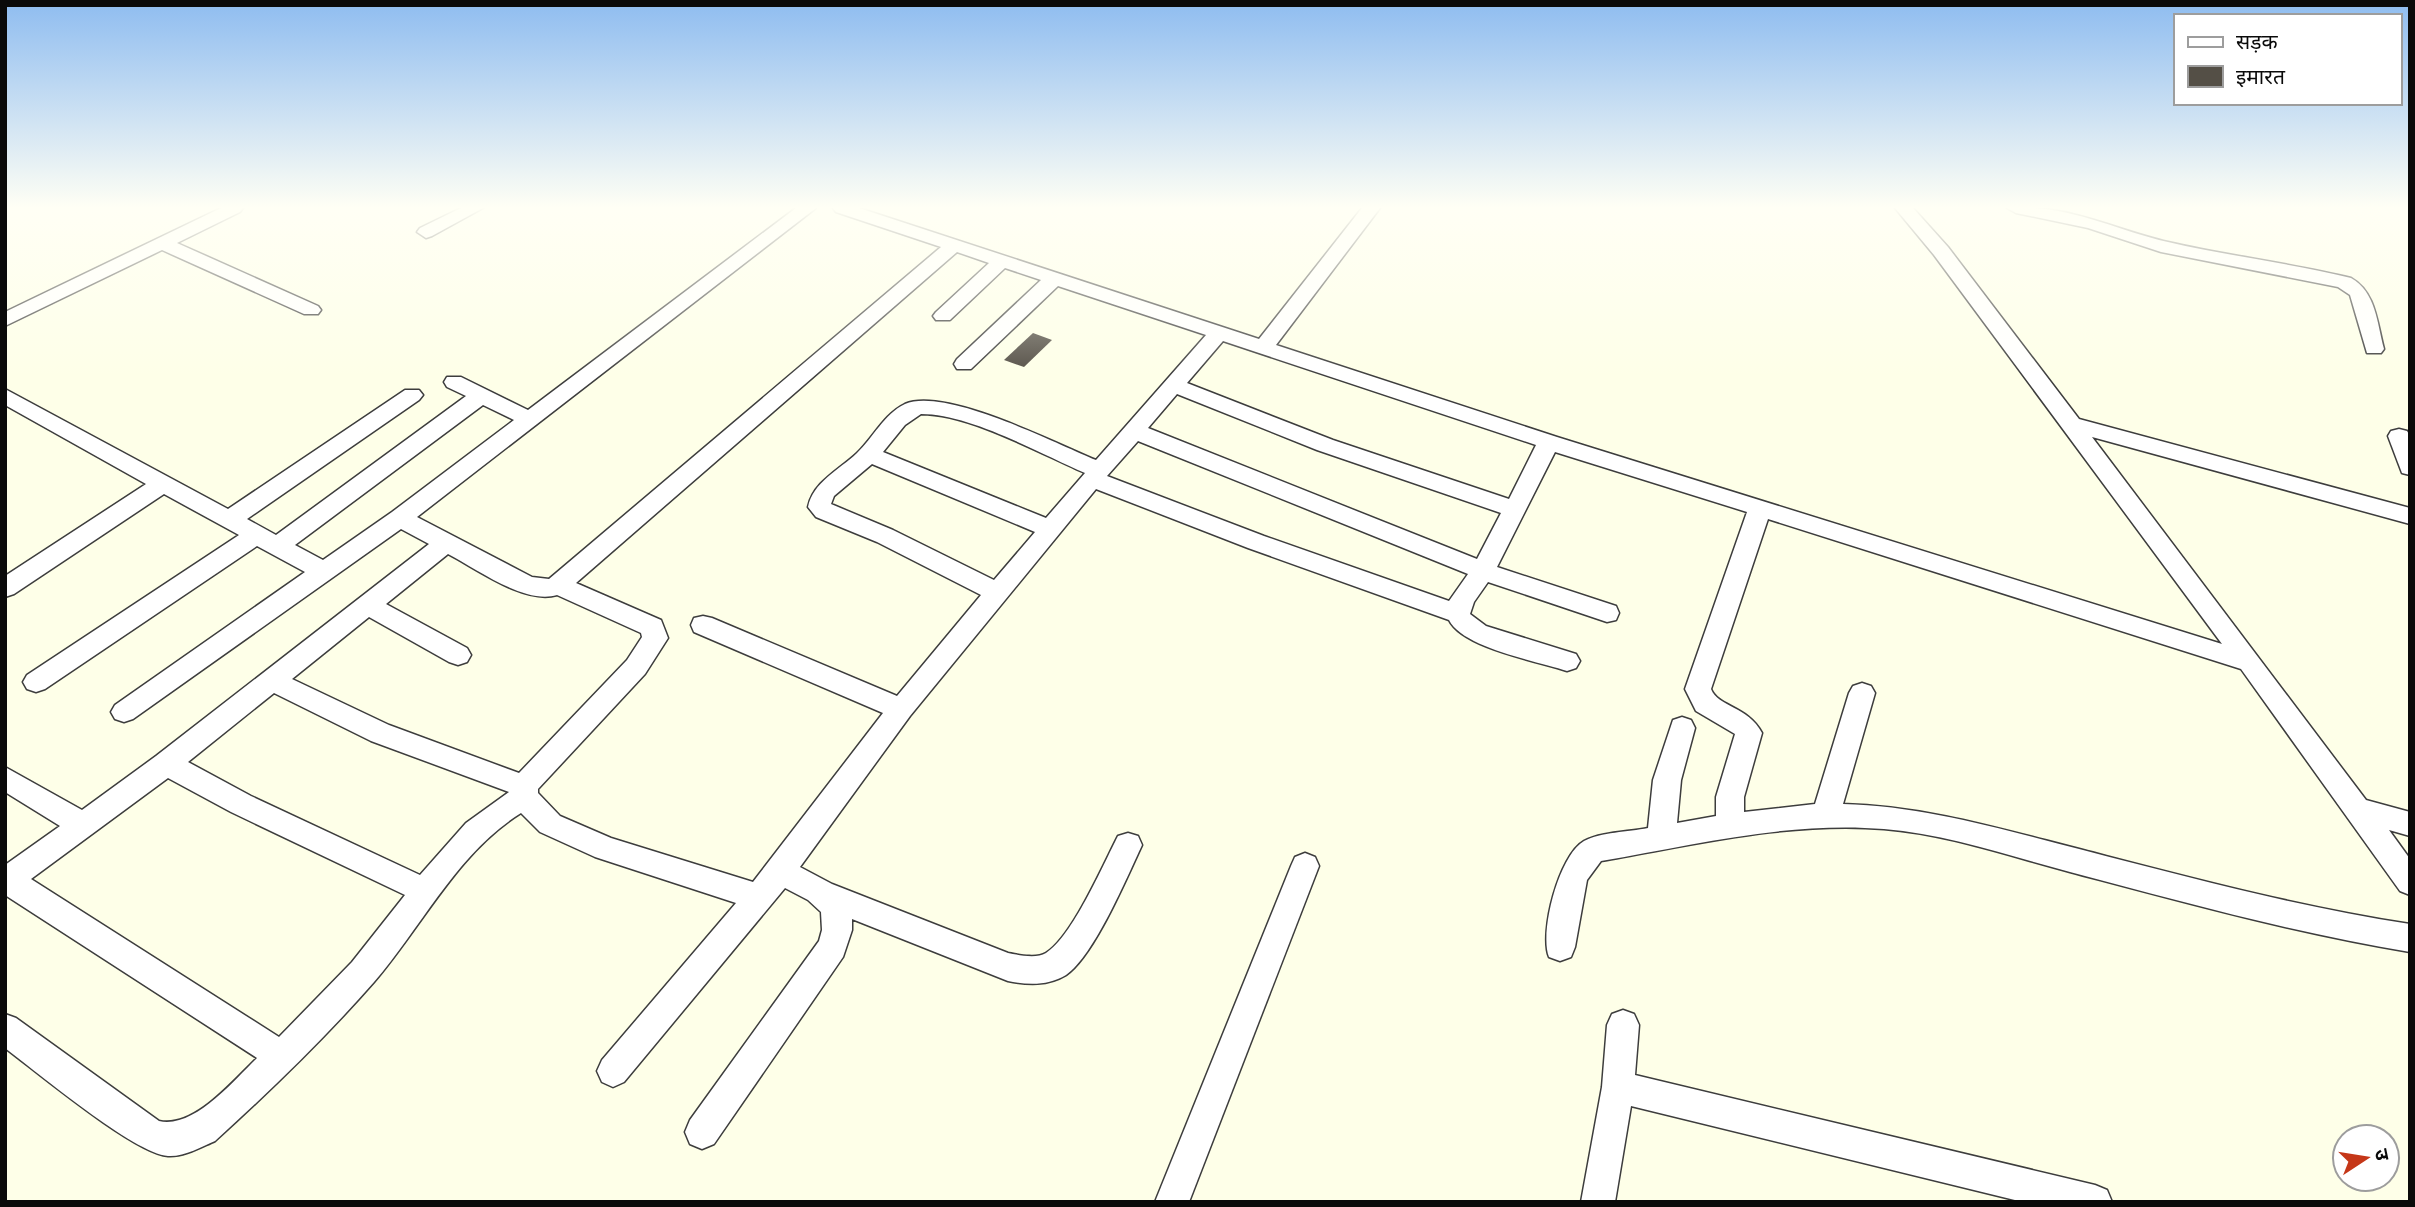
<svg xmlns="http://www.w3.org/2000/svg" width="2415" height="1207" font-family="'Libre Baskerville','Noto Sans Devanagari',serif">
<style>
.building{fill:#544f46}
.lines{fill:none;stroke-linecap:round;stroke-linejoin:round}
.minor-casing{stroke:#3d3d3d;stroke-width:3}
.minor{fill:#fff;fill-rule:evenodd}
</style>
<rect width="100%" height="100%" fill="#feffe8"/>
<!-- building -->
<polygon class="building" points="1033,333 1052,340 1024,367 1004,360"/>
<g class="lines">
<!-- minor casing -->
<g class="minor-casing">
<g id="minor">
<polygon points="221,208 243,208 240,212 177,243 318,306 321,310 318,314 304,314 162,250 5,326 5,312"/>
<polygon points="461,208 483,208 432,236 426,238 417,232 420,228"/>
<path d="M796 208H816L417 517 532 577 549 579 941 247 836 212 833 208H859L1259 339 1362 208H1380L1276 345 1557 437 2222 644 1934 255 1895 208H1913L1948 247 2079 419 2410 508V524L2092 437 2366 800 2410 812V836L2389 830 2410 859V895L2400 891 2241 669 1768 519 1711 689C1718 707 1748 706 1762 733L1744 797V812L1815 804 1849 693 1853 686 1862 683 1871 686 1875 693 1843 804C1926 806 2004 830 2083 850 2191 878 2299 907 2410 924V952C2295 933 2183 902 2070 872 2009 856 1947 834 1884 829 1790 821 1694 845 1601 861L1587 880 1575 947 1571 957 1560 961 1549 957C1539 933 1559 855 1584 841 1601 832 1628 832 1648 828L1653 780 1673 720 1682 717 1691 720 1695 728 1681 780 1677 823 1716 816V797L1735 734 1696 711 1685 689 1747 512 1555 452 1497 567 1616 606 1619 613 1616 620 1607 622 1488 582 1474 602 1470 614 1486 626 1576 654 1580 661 1576 668 1567 671C1537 661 1463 648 1449 620L1248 548 1096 489 910 716 800 867 832 884 1008 953C1019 955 1036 959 1046 953 1072 937 1103 865 1118 836L1128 833 1138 836 1142 845C1127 877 1094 956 1066 975 1048 986 1028 985 1008 981L852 919V930L843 957 714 1144 702 1149 690 1144 685 1132 690 1120 819 941 822 930 821 912 808 900 785 888 624 1082 613 1087 602 1082 597 1071 602 1060 736 903 595 857 540 832 521 813C457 853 423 925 374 982 325 1038 270 1091 215 1141 201 1147 184 1157 168 1156 135 1154 37 1072 5 1048V1014L16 1018 159 1121C194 1129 233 1081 257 1058L5 895V865L60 826 5 792V767L82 810 156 756 429 544 401 529 133 719 124 722 115 719 111 712 115 705 305 572 257 546 45 689 36 692 27 689 23 682 27 675 239 535 164 494 14 594 5 597V576L146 484 5 405V389L228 509 405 390H419L423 395 419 400 247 519 276 535 466 396 447 387 444 382 447 377H461L528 410ZM957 252 989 263 936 312 933 316 936 320H950L1005 268 1041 280 957 359 954 364 957 369H971L1058 286 1206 335 1096 460C1055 443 945 387 905 404 884 414 873 438 857 453 839 470 813 482 808 507L816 517 877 542 981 595 897 696 712 618 703 616 694 618 691 625 694 632 883 713 753 882 611 838 560 816 538 793V789L645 674 668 638 661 620 576 583ZM1223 341 1256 352 1536 445 1509 499 1333 440 1187 383ZM1177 394 1317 450 1501 513 1477 559 1148 428ZM483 405 514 420 392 512 323 560 295 545ZM921 414C970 414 1039 453 1085 473L1046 518 883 452 905 425ZM1138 441 1468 574 1449 601 1264 536 1107 476ZM872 464 1035 532 994 580 893 530 831 504 834 496ZM448 554C477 569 525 605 557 595L641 633 642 637 627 660 519 773 389 725 292 679 369 617 449 662 458 665 467 662 471 655 467 648 386 604ZM274 693 371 741 509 792 466 823 420 875 251 796 188 762ZM168 778 231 812 405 895 352 962 279 1037 31 879Z"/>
<path d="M2007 208C2066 203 2112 229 2168 242 2228 256 2290 263 2351 278 2376 292 2377 323 2384 349L2381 353H2367L2350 295 2338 287 2161 252 2088 228 2016 213Z"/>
<polygon points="2399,429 2407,431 2410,436 2410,475 2402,473 2388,436 2391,431"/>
<polygon points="1305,853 1315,857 1319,866 1189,1202 1155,1202 1291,866 1295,857"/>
<polygon points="1623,1010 1634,1014 1639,1025 1635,1075 2095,1185 2107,1190 2112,1202 2023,1202 1631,1106 1615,1202 1581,1202 1602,1087 1607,1025 1612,1014"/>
</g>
</g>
<!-- minor -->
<use href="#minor" class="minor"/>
</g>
<!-- sky -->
<linearGradient id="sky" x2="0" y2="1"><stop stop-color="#8ebcf0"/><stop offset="0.55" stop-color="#fffff5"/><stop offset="1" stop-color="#fffff5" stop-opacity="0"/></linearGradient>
<rect width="2415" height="377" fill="url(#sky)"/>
<!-- border -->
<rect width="2415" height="1207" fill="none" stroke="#0a0a0a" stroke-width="14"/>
<!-- legend -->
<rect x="2174" y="14" width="228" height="91" fill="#ffffff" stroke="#9d9d9d" stroke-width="2"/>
<rect x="2188" y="37" width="35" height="10" fill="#ffffff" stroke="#9d9d9d" stroke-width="2"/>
<text x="2236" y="49" font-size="21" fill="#0a0a0a">सड़क</text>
<rect x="2188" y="66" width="35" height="21" fill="#544f46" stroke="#9d9d9d" stroke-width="2"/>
<text x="2236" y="84" font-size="21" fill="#0a0a0a">इमारत</text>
<!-- north arrow -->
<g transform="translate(2366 1158) rotate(78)"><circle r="33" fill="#ffffff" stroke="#9d9d9d" stroke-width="2"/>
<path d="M0-5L12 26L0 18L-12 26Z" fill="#c53718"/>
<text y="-10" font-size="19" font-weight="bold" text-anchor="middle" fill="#0a0a0a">उ</text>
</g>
</svg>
